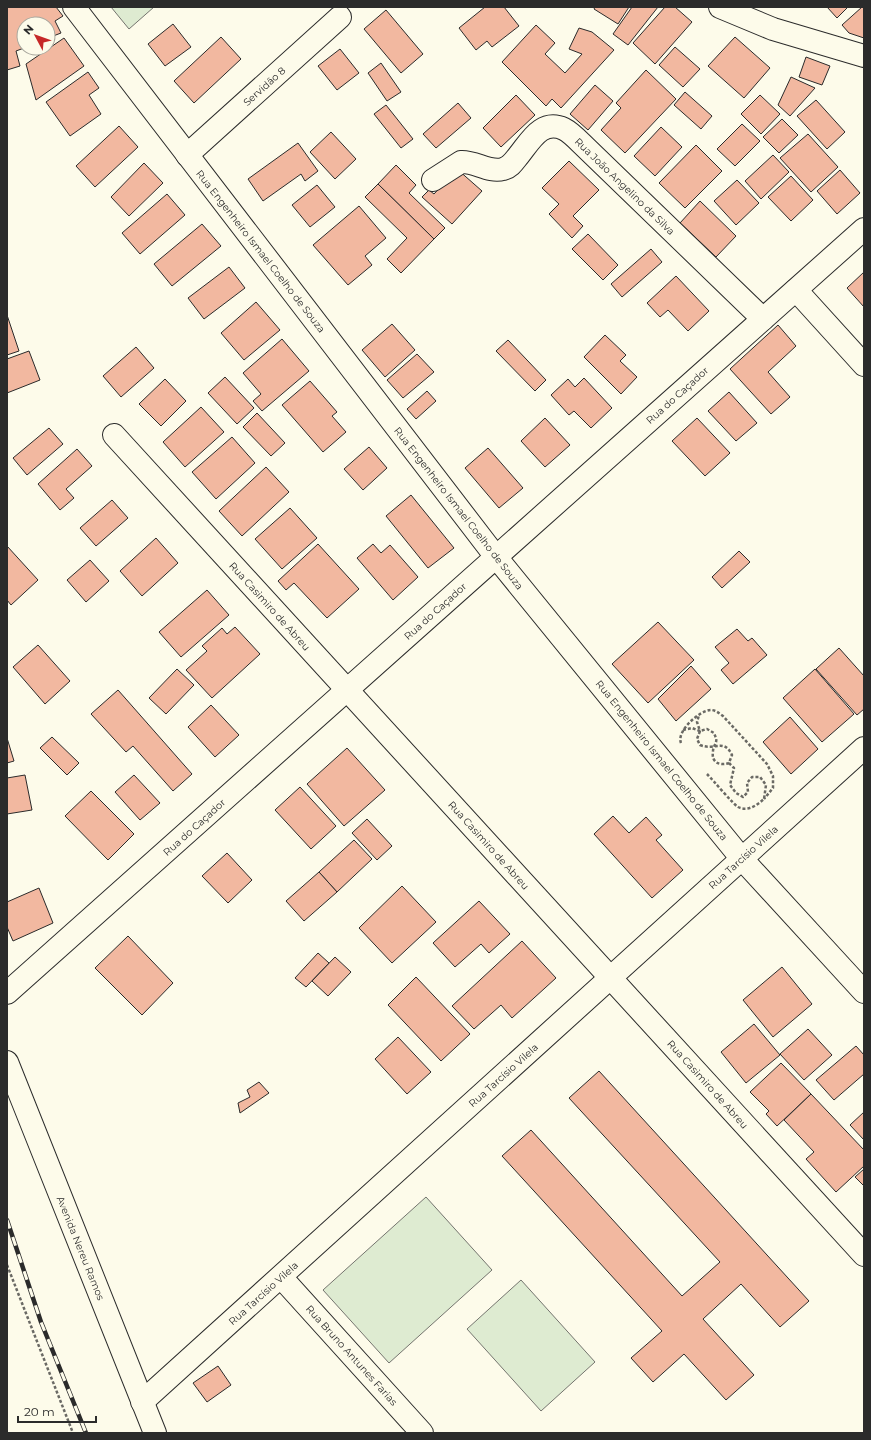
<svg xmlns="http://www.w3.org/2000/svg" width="871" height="1440" font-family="Montserrat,sans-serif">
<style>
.green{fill:#deebd1;stroke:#74746e}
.building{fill:#f2b8a0;stroke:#2b2b2b}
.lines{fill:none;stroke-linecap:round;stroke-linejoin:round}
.minor-casing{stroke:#2b2b2b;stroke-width:24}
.secondary-casing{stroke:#2b2b2b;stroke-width:24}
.path{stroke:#6a6964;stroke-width:2.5;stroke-dasharray:3 2;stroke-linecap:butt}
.minor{stroke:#fdfbea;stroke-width:22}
.secondary{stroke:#fdfbea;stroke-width:22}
.rail-casing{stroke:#2b2b2b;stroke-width:4.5}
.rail{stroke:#fdfbea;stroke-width:3;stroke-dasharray:9;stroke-linecap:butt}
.labels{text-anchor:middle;stroke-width:3;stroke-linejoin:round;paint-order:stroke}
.street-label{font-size:10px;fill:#2b2b2b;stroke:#fdfbea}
</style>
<rect width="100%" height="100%" fill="#fdfbea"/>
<!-- green -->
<g class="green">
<polygon points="111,7 154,7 129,29"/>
<polygon points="426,1197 492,1270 389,1363 323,1290"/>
<polygon points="521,1280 595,1362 541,1411 467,1329"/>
</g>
<!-- building -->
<g class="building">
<polygon points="7,7 56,7 63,16 55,21 61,33 48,38 48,24 24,24 24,48 16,51 20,66 7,70"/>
<polygon points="485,7 504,7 519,26 492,47 487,41 476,50 459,28"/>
<polygon points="595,7 629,7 618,24 594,9"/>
<polygon points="632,7 658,7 628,45 613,34"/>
<polygon points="665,7 675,7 692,22 655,64 633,43"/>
<polygon points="827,7 848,7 837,18"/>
<polygon points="862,7 864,7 864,38 849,33 842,25"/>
<polygon points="386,10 423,54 401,73 364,29"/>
<polygon points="173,24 191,47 165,66 148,44"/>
<polygon points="536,25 555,43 545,54 565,73 582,54 569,49 579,28 592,32 614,50 561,108 552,99 546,106 502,62"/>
<polygon points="221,37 241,59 194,103 174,81"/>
<polygon points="735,37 770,68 744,98 708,66"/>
<polygon points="64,38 84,66 36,100 26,64"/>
<polygon points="675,47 700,69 683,87 659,65"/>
<polygon points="340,49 359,73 337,90 318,66"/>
<polygon points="806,57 830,66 822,85 799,77"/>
<polygon points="381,63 401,92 387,101 368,73"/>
<polygon points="646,70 676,99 625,153 601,130 621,108 616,103"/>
<polygon points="88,72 99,88 89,95 101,114 70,136 46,102"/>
<polygon points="791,77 815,88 790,116 778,105"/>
<polygon points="595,85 613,101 588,130 570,114"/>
<polygon points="685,92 712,116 701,129 674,105"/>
<polygon points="516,95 535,115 501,147 483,128"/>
<polygon points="760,95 780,114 761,134 741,114"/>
<polygon points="816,100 845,132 827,149 797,116"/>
<polygon points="458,103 471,118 436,148 423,134"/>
<polygon points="386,105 413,139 401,148 374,114"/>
<polygon points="782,119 798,135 779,153 763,137"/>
<polygon points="742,124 760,141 735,166 717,149"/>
<polygon points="119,126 138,147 95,187 76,166"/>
<polygon points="661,127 682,147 655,176 634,156"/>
<polygon points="331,132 356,159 335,179 310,152"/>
<polygon points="808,134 838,167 811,192 780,158"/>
<polygon points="298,143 318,171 305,181 301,174 263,201 248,179"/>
<polygon points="696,145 722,171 685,208 659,183"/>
<polygon points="773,155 789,172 761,199 745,181"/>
<polygon points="569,161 599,190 573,216 583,226 572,238 549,214 559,204 542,188"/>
<polygon points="144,163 163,183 129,216 111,197"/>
<polygon points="396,165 416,185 409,193 445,228 434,239 378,184"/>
<polygon points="457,169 482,191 452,224 422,197 429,190 434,194"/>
<polygon points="840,170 860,193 837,214 817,191"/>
<polygon points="791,176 813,200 791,221 768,197"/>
<polygon points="737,180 759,203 736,225 714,201"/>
<polygon points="378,184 434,239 401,273 387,259 407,238 365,197"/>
<polygon points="317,185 335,207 310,227 292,205"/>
<polygon points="167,194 185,215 140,254 122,233"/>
<polygon points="700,201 736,236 716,257 680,223"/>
<polygon points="359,206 386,238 365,256 372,265 348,285 313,245"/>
<polygon points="202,224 221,246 172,286 154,264"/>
<polygon points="588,234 618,265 603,280 572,249"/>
<polygon points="651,249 662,262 622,297 611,284"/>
<polygon points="229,267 245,288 204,319 188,298"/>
<polygon points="864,272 864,307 847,288"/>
<polygon points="676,276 709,311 688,331 668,310 660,317 647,303"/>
<polygon points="256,302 280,330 244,360 221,333"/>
<polygon points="7,315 19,351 7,355"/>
<polygon points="392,324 415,350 385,377 362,350"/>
<polygon points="778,325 796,346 768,372 790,397 771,414 730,369"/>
<polygon points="605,335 626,355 620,361 637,377 621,394 584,357"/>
<polygon points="282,339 309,371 262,411 253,401 261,394 243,373"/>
<polygon points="508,340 546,380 535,391 496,351"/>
<polygon points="136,347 154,368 121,397 103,376"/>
<polygon points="29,351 40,380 7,393 7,359"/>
<polygon points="417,354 434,372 403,398 387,380"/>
<polygon points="225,377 254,408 237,424 208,393"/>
<polygon points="584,378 612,408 591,428 574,411 569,415 551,395 568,379 575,387"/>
<polygon points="165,379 186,401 161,426 139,404"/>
<polygon points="310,381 337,412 332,416 346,432 323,452 282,405"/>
<polygon points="427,391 436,401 416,419 407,409"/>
<polygon points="729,392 757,423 736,441 708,411"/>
<polygon points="201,407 224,432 185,467 163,442"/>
<polygon points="257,413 285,443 271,456 243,427"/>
<polygon points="545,418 570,445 545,467 521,441"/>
<polygon points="697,418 730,453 705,476 672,441"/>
<polygon points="49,428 63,444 27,475 13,458"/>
<polygon points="232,437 255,463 216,499 192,472"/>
<polygon points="369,447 387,468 363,490 344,469"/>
<polygon points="488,448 523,488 499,508 465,468"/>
<polygon points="77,449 92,466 66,489 74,498 60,510 38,484"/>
<polygon points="266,467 289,492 242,536 219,511"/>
<polygon points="411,495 454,548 428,568 386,516"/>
<polygon points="112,500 128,518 96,546 80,528"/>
<polygon points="290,508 317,538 282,569 255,539"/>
<polygon points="156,538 178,563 142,596 120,571"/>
<polygon points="318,544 359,589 327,618 294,583 286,590 278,581"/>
<polygon points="373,544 381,553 390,545 418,577 393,600 357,558"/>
<polygon points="7,546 38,580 11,605 7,600"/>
<polygon points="739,551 750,562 722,588 712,577"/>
<polygon points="90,560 109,581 86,602 67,580"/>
<polygon points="207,590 229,615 181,657 159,632"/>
<polygon points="658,622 694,660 648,703 612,664"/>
<polygon points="235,627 260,654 212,698 186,670 207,651 202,646 222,628 227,634"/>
<polygon points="737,629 748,641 752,638 767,655 733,684 721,670 729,663 715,647"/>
<polygon points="38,645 70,681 45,704 13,667"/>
<polygon points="839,648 864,676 864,709 857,715 816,669"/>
<polygon points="691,666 711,689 676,721 658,699"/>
<polygon points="177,669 194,685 166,714 149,698"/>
<polygon points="815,669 854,714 822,742 783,698"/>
<polygon points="118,690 192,774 173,791 133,746 126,752 91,714"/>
<polygon points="211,705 239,735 215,757 188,727"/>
<polygon points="790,717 818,749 791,774 763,742"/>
<polygon points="52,737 79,763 67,775 40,748"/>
<polygon points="7,738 14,761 7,763"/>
<polygon points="347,748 385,790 344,826 307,784"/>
<polygon points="25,775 32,810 7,814 7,778"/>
<polygon points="134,775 160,803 140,820 115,792"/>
<polygon points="300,787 336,826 311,849 275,810"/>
<polygon points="91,791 134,834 108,860 65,816"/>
<polygon points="613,816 629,833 646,817 662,835 656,840 683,870 652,898 594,834"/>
<polygon points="367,819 392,846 377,860 352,833"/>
<polygon points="354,840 372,859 337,892 319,872"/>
<polygon points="227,853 252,880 228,903 202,876"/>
<polygon points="319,872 337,892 304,921 286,901"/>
<polygon points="402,886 436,922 392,963 359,928"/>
<polygon points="39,888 53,923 13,941 7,927 7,902"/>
<polygon points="479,901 510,934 489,953 481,944 455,967 433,943"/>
<polygon points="128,936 173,983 142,1015 95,968"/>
<polygon points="522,941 556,978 512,1018 501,1005 474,1029 452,1006"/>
<polygon points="318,953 329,963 306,987 295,978"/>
<polygon points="335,957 351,972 328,996 312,981"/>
<polygon points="782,967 812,1004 773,1037 743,1000"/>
<polygon points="416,977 470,1034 441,1061 388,1005"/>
<polygon points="754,1024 780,1055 746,1083 721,1052"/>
<polygon points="808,1029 832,1055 804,1080 780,1054"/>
<polygon points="398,1037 431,1072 407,1094 375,1059"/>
<polygon points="856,1046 864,1055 864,1074 834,1100 816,1080"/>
<polygon points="781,1063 811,1094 777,1126 766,1114 769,1111 750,1092"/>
<polygon points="599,1071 809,1301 780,1327 741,1284 703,1319 754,1375 726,1400 684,1354 653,1382 631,1358 662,1331 502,1156 531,1130 682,1296 720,1262 569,1098"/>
<polygon points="259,1082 269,1093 240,1113 238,1103 250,1097 247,1090"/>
<polygon points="811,1094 864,1150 864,1166 836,1192 806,1159 814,1152 784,1120"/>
<polygon points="864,1112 864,1140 850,1125"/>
<polygon points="864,1169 864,1186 855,1177"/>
<polygon points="218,1366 231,1385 207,1402 193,1383"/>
</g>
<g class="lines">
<!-- minor casing -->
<g class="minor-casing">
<g id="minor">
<polyline points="74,7 496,557 742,859 864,992"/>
<polyline points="720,7 773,29 864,56"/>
<polyline points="187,155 340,17"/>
<path d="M433 180 461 162C475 161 489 173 503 169 511 167 514 161 519 155 531 140 542 119 564 129 570 132 576 138 581 143L763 319"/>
<polyline points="796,290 864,365"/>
<polyline points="114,435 864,1255"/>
<polyline points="7,993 864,229"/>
<polyline points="281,1277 422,1433"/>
<polyline points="142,1402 864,748"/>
</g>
</g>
<!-- secondary casing -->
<g class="secondary-casing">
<polyline id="secondary" points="7,1062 155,1433"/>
</g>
<!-- path -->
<g class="path">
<polyline points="683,730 692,728 700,731 697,722 699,715"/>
<path d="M681 743C676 731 700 710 711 710 715 710 719 713 723 716L767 764 773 776V788L764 799"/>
<path d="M707 774C713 780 733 804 738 807 748 812 757 805 764 799L766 785 760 777H752L747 783 748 792 743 797 736 793 730 785 734 768 729 763 732 755C724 738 715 751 700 745L697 739 700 731 707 729 714 733C715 736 717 739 716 742 715 745 713 748 713 751 711 763 720 766 729 763"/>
<polyline points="7,1265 73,1433"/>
</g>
<!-- minor -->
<use href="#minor" class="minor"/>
<!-- secondary -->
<use href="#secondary" class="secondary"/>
<!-- rail casing -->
<g class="rail-casing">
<polyline id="rail" points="7,1220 41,1322 86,1433"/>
</g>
<!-- rail -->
<use href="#rail" class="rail"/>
</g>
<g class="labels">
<!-- street labels -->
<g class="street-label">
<text transform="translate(264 86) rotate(-42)" y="4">Servidão 8</text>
<text transform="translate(625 186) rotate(44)" y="4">Rua João Angelino da Silva</text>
<text transform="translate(261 251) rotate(52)" y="4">Rua Engenheiro Ismael Coelho de Souza</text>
<text transform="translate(677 395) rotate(-42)" y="4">Rua do Caçador</text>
<text transform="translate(459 508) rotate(52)" y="4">Rua Engenheiro Ismael Coelho de Souza</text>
<text transform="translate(270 606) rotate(48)" y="4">Rua Casimiro de Abreu</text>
<text transform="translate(435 611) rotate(-42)" y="4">Rua do Caçador</text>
<text transform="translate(662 760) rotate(51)" y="4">Rua Engenheiro Ismael Coelho de Souza</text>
<text transform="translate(194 827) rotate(-42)" y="4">Rua do Caçador</text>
<text transform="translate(489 845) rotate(48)" y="4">Rua Casimiro de Abreu</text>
<text transform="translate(743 857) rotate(-42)" y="4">Rua Tarcísio Vilela</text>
<text transform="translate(503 1075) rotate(-42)" y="4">Rua Tarcísio Vilela</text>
<text transform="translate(708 1084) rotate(48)" y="4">Rua Casimiro de Abreu</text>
<text transform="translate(81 1248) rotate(68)" y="4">Avenida Nereu Ramos</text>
<text transform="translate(263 1293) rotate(-42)" y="4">Rua Tarcísio Vilela</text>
<text transform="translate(352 1355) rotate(48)" y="4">Rua Bruno Antunes Farias</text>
</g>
</g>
<!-- border -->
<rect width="871" height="1440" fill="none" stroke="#2b2b2b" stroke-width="16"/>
<!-- north arrow -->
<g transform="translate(36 36) rotate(311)"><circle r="19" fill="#fdfbea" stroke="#a9a89e"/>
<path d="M0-3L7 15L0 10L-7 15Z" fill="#c62828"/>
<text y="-6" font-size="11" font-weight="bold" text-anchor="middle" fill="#2b2b2b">N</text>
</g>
<!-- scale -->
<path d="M18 1416v6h78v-6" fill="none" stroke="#2b2b2b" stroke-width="2"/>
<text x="24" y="1416" font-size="12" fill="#2b2b2b" stroke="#fdfbea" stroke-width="3" paint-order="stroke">20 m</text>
</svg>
